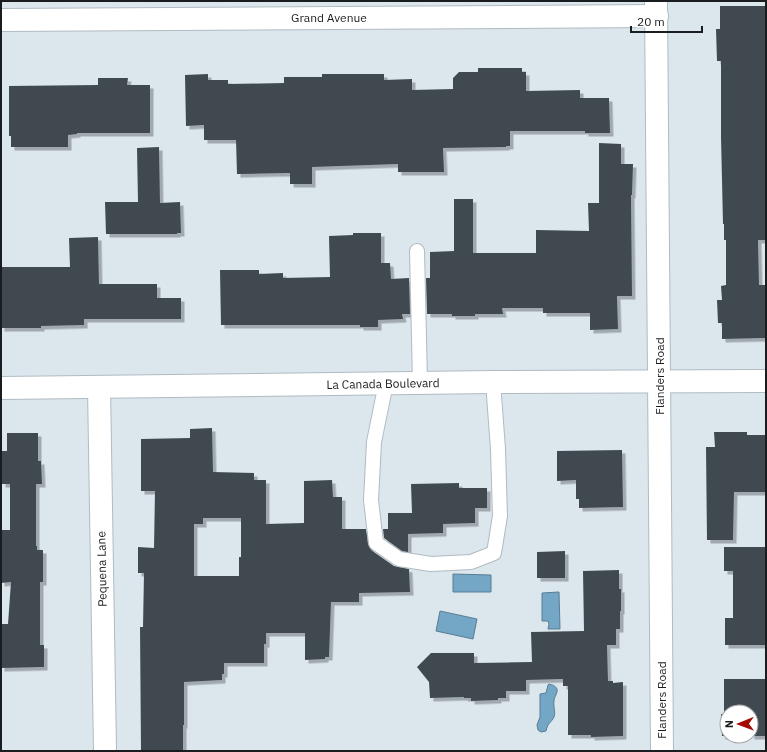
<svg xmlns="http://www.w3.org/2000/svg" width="767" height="752" font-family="'IBM Plex Sans',sans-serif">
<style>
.water{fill:#74a6c5;stroke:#597d94}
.building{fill:#414a50;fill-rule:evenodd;filter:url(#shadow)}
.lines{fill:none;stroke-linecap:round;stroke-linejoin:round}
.lane-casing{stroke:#b0bbc2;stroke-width:16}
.street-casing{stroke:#b0bbc2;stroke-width:24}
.secondary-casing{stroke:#b0bbc2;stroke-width:24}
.lane{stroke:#fff;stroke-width:14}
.street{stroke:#fff;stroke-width:22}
.secondary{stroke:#fff;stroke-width:22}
.labels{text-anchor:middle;stroke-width:4;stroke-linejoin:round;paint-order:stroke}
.street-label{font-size:12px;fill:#1a1d20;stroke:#fff}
</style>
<defs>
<filter id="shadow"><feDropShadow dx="3.5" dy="3.5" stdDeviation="0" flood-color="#0004"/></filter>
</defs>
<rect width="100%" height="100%" fill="#dbe6ed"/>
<!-- water -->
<g class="water">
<polygon points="453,574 491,575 491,592 453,592"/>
<polygon points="559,592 560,629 548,629 549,624 548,621 542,621 542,593"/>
<polygon points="440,611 477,619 473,639 436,631"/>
<path d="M549 684C552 685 555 685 557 689 558 693 554 697 554 701 553 706 556 713 554 717 551 723 548 722 546 731L541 732 538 730 537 725 540 717V694L546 693 548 685Z"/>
</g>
<!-- building -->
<g class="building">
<polygon points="720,6 766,6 766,240 758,240 759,285 766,285 766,338 722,339 722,323 718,323 717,300 722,300 721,286 726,285 726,240 724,240 724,224 723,224 721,137 721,61 717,61 716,29 720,29"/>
<polygon points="478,68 522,68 522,72 526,72 526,91 580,90 580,98 609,98 610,133 585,133 585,131 510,131 510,146 506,146 506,147 443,148 444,172 398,172 398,164 312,167 312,184 290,184 290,173 237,174 236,140 204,140 204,125 186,126 185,75 208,74 208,80 228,80 228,84 284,83 284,77 322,77 322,74 384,74 384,80 412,79 412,90 453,89 453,78 459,72 478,72"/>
<polygon points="98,78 128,78 127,85 150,85 150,133 77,133 77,134 68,135 68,147 11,147 11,136 9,136 9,86 98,85"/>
<polygon points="599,143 621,144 621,164 633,164 632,195 631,195 632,296 617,296 618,329 590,330 590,313 543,313 543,308 502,308 503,314 475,314 475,316 452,316 452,314 427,314 426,278 430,278 430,252 454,251 454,199 473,199 473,253 536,253 536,230 589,231 588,203 599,203"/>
<polygon points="159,147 160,203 180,202 181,233 177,233 177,234 106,234 105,202 138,202 137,148"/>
<polygon points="353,233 381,233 381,263 390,263 391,279 409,278 410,314 402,314 403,319 378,320 378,327 360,327 360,325 221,325 220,270 259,270 259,274 283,273 283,278 330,277 329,236 353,235"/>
<polygon points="98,237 99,284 157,284 157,298 181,298 181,319 84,319 84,325 41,326 41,328 1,328 1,267 70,267 69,238"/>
<path d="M212 428 213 472 254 473V480H266V524L304 523V481L332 480 333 497H342V529H366L368 544 371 550 394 566 409 569 410 592 359 593V602H331L329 657H325V659L305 660V633H266V644H264V663H224V674H222V680L184 682V725H183V751H141L140 627H143L144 573H138V547L154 548 155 491H141V439L190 438V429ZM203 518H241V557H239V576H194V524H203Z"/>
<polygon points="714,432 747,432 747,435 766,435 766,492 734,492 733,540 707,540 706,447 715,447"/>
<polygon points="7,433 38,433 38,461 41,461 42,484 36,484 36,546 37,546 37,550 43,550 43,582 40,582 40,645 44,645 44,667 1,668 1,624 8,624 11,582 1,583 1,530 10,530 10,484 2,484 2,451 7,451"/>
<polygon points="622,450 623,507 579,508 579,499 576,499 576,480 557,481 557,451"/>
<polygon points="459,483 459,488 487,488 487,508 475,508 475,523 443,524 443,533 408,534 408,552 402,551 384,538 383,529 388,529 388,513 412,513 411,484"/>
<polygon points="724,547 766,547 766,645 725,645 725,618 733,618 733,571 724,571"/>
<polygon points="565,551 565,578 537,578 537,552"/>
<polygon points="619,570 619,589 621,589 621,611 620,611 620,629 616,629 616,645 607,645 608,681 613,681 613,683 623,682 623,736 591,737 591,735 568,735 568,686 563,686 563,679 526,680 526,691 506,691 506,698 498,698 498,700 471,701 471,698 464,698 464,697 430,698 429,682 417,667 431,653 474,653 474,663 532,662 531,632 584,631 583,571"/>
<polygon points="724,679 766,679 766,736 751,736 751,712 727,712 727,736 740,736 722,736 721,714 724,714"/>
</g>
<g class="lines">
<!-- lane casing -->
<g class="lane-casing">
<g id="lane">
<polyline points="417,251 420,383"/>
<polyline points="386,383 374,442 371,500 376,543 399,559 431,564 471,562 494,553 500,516 498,449 493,382"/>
</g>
</g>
<!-- street casing -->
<g class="street-casing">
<g id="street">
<polyline points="656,1 662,751"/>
<polyline points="1,20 657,16"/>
<polyline points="99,387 105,751"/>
</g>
</g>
<!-- secondary casing -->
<g class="secondary-casing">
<polyline id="secondary" points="1,388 493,382 766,381"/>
</g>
<!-- lane -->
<use href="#lane" class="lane"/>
<!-- street -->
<use href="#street" class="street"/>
<!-- secondary -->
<use href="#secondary" class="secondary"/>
</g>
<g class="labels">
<!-- street labels -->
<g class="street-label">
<text x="329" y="22">Grand Avenue</text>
<text transform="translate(660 376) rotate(-90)" y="4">Flanders Road</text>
<text transform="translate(383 384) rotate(-1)" y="4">La Canada Boulevard</text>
<text transform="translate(102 569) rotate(-91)" y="4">Pequena Lane</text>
<text transform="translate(662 700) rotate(-90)" y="4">Flanders Road</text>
</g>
</g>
<!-- border -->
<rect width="767" height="752" fill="none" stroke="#1a1d20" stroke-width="4"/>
<!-- north arrow -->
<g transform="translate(739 724) rotate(269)"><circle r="19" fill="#ffffff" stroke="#a3a5a6"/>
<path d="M0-3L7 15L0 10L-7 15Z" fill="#a30b05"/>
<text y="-6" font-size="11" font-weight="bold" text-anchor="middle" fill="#1a1d20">N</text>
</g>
<!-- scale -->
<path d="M631 26v6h71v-6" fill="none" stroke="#1a1d20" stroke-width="2"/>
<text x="637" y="26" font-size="12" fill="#1a1d20" stroke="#ffffff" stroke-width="3" paint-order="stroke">20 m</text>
</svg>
